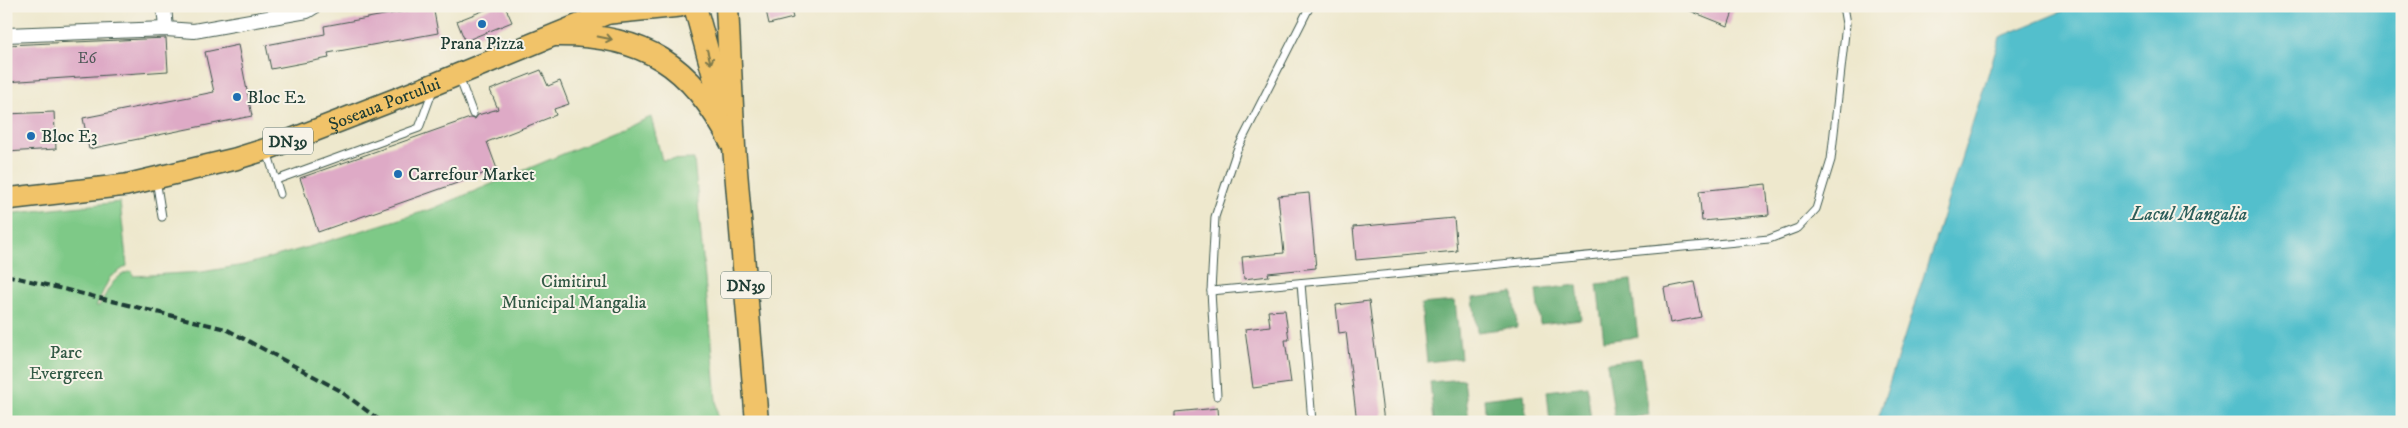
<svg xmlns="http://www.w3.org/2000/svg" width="2408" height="428" font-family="'IM FELL DW Pica',serif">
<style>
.green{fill:#7ec987;stroke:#4e835e}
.forest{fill:#66ad74;stroke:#427554}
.water{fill:#53bfcc;stroke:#397e80}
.building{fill:#deaac6}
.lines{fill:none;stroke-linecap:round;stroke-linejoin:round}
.service-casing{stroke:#3e574b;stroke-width:9}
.minor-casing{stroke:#3e574b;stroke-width:16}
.primary-casing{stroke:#3e574b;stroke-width:24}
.trunk-casing{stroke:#3e574b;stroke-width:25}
.service{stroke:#fff;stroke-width:7}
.minor{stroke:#fff;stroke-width:14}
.primary{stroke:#f1c369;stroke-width:21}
.trunk{stroke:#f1c369;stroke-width:22}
.rail{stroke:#1f3d34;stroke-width:4;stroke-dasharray:8 4;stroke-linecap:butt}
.oneway{stroke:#7d794c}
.poi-dot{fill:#1f6fb2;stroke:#f7f3e8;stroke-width:2}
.labels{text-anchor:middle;stroke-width:4;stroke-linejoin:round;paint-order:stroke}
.number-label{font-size:15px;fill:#4f5858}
.shield{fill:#f7f3e8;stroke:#60746a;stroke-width:1}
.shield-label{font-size:16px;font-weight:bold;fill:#1f3d34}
.poi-label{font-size:18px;fill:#1f3d34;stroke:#f7f3e8;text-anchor:start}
.street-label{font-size:18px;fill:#1f3d34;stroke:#f7f3e8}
.park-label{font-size:18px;fill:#325945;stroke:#f7f3e8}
.water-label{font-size:19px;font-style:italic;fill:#2c5e5a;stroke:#f7f3e8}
</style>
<rect width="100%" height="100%" fill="#f7f3e8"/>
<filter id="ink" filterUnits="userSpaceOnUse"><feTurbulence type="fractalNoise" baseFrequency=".02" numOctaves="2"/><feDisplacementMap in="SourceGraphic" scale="10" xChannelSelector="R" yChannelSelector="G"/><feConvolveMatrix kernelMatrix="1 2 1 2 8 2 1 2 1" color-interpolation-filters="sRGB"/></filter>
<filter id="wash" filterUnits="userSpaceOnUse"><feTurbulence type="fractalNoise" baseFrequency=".0096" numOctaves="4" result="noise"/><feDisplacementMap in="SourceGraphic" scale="20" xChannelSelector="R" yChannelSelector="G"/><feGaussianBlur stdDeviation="1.12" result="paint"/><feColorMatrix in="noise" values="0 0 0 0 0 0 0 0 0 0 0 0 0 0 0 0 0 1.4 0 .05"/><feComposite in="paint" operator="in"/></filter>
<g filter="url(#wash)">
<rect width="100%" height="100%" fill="#eee8cd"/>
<!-- green -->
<path class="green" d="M651 117 662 160 694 159 718 422H6V214L120 202 127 266 110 277 96 306H99C108 291 113 275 132 271L133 276 202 272 244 265 312 246 432 209Z"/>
<!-- forest -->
<g class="forest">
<polygon points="1631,280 1638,337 1604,341 1597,284"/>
<polygon points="1577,285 1581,319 1540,324 1536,290"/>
<polygon points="1513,293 1517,327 1477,332 1473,298"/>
<polygon points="1455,301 1461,358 1427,362 1421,304"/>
<polygon points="1641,358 1649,415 1615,420 1607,363"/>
<polygon points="1464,379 1469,422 1434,422 1430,382"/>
<polygon points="1587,386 1591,421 1550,422 1547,391"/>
<polygon points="1524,394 1527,422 1486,422 1484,399"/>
</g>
<!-- water -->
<polygon class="water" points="2075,6 2402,6 2402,422 1877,422 2000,37"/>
<g id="blocks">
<!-- building -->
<g class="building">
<polygon points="433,6 438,33 328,53 329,58 271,69 266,45 325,34 324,26"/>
<polygon points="495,6 505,6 512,22 465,41 457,21"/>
<polygon points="765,6 790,6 793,18 769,24"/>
<polygon points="1678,6 1735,6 1728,26"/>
<polygon points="166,38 168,71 6,82 6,45"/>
<polygon points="238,45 252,116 89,149 83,118 214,92 205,52"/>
<polygon points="541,70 548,86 560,81 569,104 554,109 556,115 487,142 497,169 318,232 300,178 470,118 475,119 478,115 498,109 490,90"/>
<polygon points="54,112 56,149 6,152 6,114"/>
<polygon points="1766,184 1769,215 1702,221 1699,191"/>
<polygon points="1309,193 1316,268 1268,273 1269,276 1244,279 1242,257 1284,253 1278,196"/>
<polygon points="1454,218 1457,251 1356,260 1353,227"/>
<polygon points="1694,282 1701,317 1670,323 1664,288"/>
<polygon points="1369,301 1384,422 1357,422 1346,332 1339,333 1336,305"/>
<polygon points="1285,310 1289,340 1285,340 1291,383 1253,388 1245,329 1270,326 1268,311"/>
<polygon points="1218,408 1219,422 1175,422 1175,412"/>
</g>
</g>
</g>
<g filter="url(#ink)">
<use href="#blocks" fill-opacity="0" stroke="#3e574b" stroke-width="1"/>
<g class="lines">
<!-- service casing -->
<g class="service-casing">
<g id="service">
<polyline points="459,77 473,114"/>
<polyline points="267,151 280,194"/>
<polyline points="156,179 162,217"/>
<polyline points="276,180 419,128 433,90"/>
<polyline points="1301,283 1312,422"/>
<polyline points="1211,291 1769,239 1798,228 1816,209 1831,160 1846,24 1843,6"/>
<polyline points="1217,396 1211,291 1215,217 1237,150 1310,6"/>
</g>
</g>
<!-- minor casing -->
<g class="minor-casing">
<g id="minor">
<polyline points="164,6 166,29"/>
<polyline points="6,35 166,29 194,31 307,11 315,6"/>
</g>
</g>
<!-- primary casing -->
<g class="primary-casing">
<g id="primary">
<polyline points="610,13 680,6"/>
<path id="s1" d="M6 199 126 185 235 159 267 149 435 84 625 6"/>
</g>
</g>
<!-- trunk casing -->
<g class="trunk-casing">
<g id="trunk">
<polyline points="727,6 734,147 757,422"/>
<polyline points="696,10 722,105"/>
<path d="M557 35C643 34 692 65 731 142"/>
</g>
</g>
<!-- service -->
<use href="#service" class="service"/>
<!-- minor -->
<use href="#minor" class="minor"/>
<!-- primary -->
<use href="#primary" class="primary"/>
<!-- trunk -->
<use href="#trunk" class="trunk"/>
<!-- rail -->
<polyline class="rail" points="6,275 226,329 339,390 382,422"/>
</g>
<!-- one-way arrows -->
<defs><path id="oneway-shaft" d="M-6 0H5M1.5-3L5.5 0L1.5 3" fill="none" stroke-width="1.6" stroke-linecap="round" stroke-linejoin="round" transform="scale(1.25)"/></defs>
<g class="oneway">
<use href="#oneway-shaft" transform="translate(605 38) rotate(11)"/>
<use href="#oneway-shaft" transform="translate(709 57) rotate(75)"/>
</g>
</g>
<!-- markers -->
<g class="poi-dot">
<circle cx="482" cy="24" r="5"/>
<circle cx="237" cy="97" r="5"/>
<circle cx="31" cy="136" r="5"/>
<circle cx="398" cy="174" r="5"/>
</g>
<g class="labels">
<!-- number labels -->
<g class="number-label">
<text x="87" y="63">E6</text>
</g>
<!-- shield labels -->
<g class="shield">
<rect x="263" y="127.5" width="50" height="27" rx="4"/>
<rect x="721" y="271.5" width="50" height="27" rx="4"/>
</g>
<g class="shield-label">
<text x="288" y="147">DN39</text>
<text x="746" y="291">DN39</text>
</g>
<!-- poi labels -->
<g class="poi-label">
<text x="482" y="49" text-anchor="middle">Prana Pizza</text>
<text x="247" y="103">Bloc E2</text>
<text x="41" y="142">Bloc E3</text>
<text x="408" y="180">Carrefour Market</text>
</g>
<!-- street labels -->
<g class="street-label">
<text dy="6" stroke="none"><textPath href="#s1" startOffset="392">Șoseaua Portului</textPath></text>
</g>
<!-- park labels -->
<g class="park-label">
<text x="574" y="287">Cimitirul<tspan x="574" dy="21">Municipal Mangalia</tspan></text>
<text x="66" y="358">Parc<tspan x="66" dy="21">Evergreen</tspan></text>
</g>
<!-- water labels -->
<g class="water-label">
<text x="2189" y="220">Lacul Mangalia</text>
</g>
</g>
<!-- margin -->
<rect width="2408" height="428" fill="none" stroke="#f7f3e8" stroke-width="25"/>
</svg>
